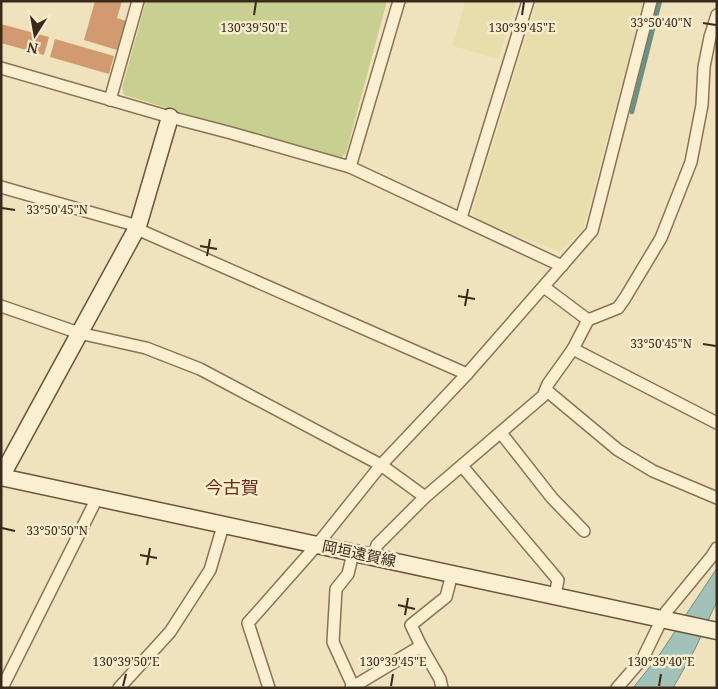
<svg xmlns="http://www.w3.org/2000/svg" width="718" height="689" font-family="'Noto Serif','Noto Sans JP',serif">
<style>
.farmland{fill:#e7deab}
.green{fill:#c8d091}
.water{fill:#a2c2b9;stroke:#689187}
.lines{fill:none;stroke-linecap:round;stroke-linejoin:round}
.stream{stroke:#689187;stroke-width:4.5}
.building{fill:#d29a71}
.street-casing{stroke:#8b7255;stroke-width:14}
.secondary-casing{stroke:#6c5339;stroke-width:19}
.street{stroke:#fbefd2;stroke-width:11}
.secondary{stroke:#fbefd2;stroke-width:16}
.ticks{fill:none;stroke:#392a1b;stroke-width:2}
.labels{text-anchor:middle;stroke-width:5;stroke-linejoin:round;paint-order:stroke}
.street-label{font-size:15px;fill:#392a1b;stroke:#f8ecce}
.quarter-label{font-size:18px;fill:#692917;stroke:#f8ecce}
.ticks-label{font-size:12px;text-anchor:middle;fill:#392a1b;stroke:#f8ecce;stroke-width:5;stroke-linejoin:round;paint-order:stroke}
</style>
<rect width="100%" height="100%" fill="#f1e2be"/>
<!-- farmland -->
<g class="farmland">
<polygon points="465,1 517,1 498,59 453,46"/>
<polygon points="537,1 643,1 583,230 560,251 475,221 472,212"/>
</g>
<!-- green -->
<polygon class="green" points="146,1 387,1 346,153 341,158 335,159 124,95 122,88"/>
<!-- water -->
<polygon class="water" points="717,568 717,601 695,649 673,688 633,688 660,654"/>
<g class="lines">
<!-- stream -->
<polyline class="stream" points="632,112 660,1"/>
</g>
<!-- building -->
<g class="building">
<polygon points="95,1 122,1 117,18 126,21 117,50 84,40"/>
<polygon points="1,24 49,37 44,55 1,43"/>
<polygon points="55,39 114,56 109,74 50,57"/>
</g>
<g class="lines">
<!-- street casing -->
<g class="street-casing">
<g id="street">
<polyline points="1,68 170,117 231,133 350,167 562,266"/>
<polyline points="110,100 138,1"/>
<polyline points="350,167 399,1"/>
<polyline points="1,187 138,226"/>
<polyline points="461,218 528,1"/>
<polyline points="137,229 467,374"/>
<polyline points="544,287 588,320"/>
<polyline points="1,306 79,333 146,348 200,369 381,465 425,497"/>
<polyline points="573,349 717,423"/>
<polyline points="546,390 618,450 653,471 717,498"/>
<polyline points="501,433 552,498 584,531"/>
<polyline points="462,466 558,580 555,595"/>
<polyline points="353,553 348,574 336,589 333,642 353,686"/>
<polyline points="373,558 377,545 425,497 543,396 548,384 573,349 588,320 618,308 625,298 661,238 691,162 702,105 704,67 710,37 717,15"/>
<polyline points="2,688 97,498"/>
<polyline points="119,688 170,632 210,570 223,526"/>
<polyline points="269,688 248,623 317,545 381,465 467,374 592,231 651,1"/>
<polyline points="351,688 421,646"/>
<polyline points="442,688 440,679 421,646 411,625 446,597 452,574"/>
<polyline points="617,688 643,658 662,619 666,612 712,556 717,548"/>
</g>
</g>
<!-- secondary casing -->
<g class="secondary-casing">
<g id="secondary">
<polyline points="1,477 717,631"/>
<polyline points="1,477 138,226 170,117"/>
</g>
</g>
<!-- street -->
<use href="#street" class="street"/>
<!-- secondary -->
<use href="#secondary" class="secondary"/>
</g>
<!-- ticks -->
<path class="ticks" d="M254 15 256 2M522 15 524 2M703 23 716 25M2 208 15 210M200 246 217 249M207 256 210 239M458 296 475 299M465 306 468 289M703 344 716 346M2 528 15 531M140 555 157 558M147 565 150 548M398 605 415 609M405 615 408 598M123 686 126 674M391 686 393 674M659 686 661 674"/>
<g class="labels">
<!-- street labels -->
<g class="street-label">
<text transform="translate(359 554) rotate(12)" y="5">岡垣遠賀線</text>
</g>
<!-- quarter labels -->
<g class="quarter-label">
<text x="232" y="494">今古賀</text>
</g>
</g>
<g class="ticks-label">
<text x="661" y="27">33°50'40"N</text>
<text x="254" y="32">130°39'50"E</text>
<text x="522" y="32">130°39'45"E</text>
<text x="57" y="214">33°50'45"N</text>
<text x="661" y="348">33°50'45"N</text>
<text x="57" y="535">33°50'50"N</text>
<text x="126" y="666">130°39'50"E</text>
<text x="393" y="666">130°39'45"E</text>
<text x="661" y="666">130°39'40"E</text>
</g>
<!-- border -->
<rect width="718" height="689" fill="none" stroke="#392a1b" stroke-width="5"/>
<!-- north arrow -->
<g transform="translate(35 35) rotate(191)" stroke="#f8ecce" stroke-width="4" paint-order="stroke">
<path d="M0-4L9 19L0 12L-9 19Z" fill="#392a1b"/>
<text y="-8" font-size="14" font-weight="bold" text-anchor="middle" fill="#392a1b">N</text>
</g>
</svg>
